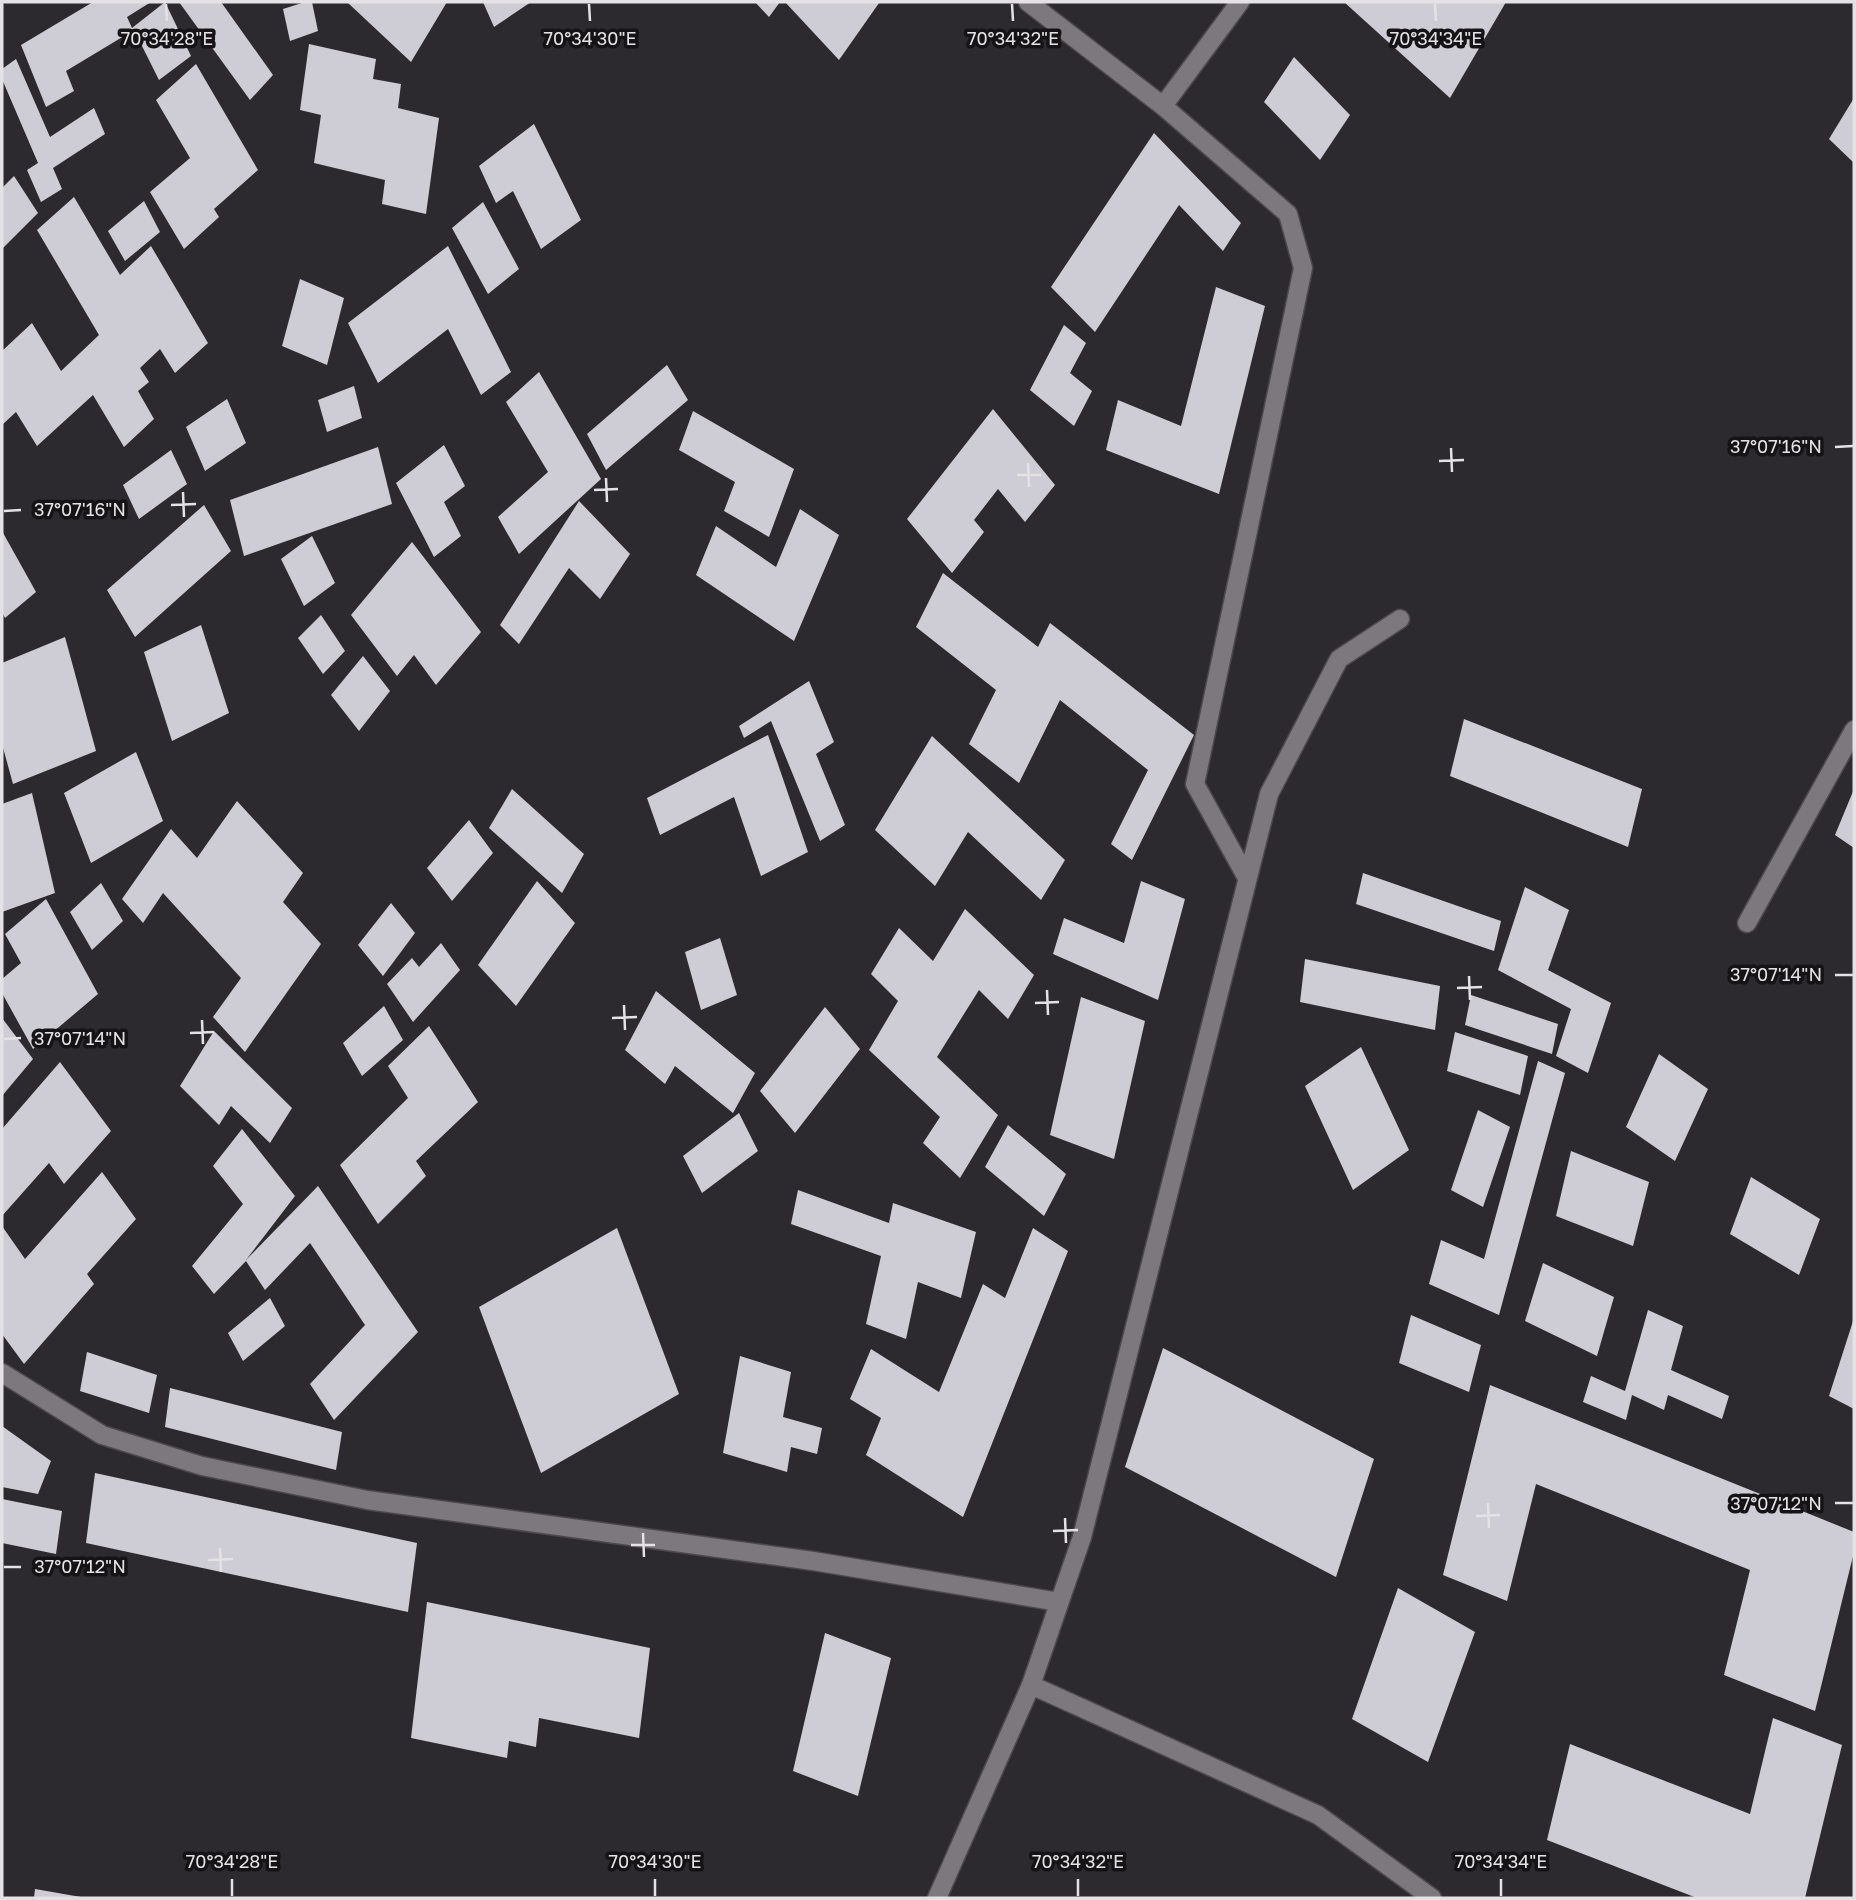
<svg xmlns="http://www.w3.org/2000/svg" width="1856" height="1900" font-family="'Golos Text',sans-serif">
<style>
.building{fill:#cecdd5}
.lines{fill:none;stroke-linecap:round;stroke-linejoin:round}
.minor-casing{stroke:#4c484d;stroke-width:21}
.minor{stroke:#7c787e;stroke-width:18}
.ticks{fill:none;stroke:#e5e2e6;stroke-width:2.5}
.ticks-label{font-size:18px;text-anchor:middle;fill:#e5e2e6;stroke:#151315;stroke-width:7;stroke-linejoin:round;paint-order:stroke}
</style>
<rect width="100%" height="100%" fill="#2d2a2f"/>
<!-- building -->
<g class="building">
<polygon points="93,2 151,2 127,17 132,28 165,2 191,56 159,80 134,30 66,71 74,91 46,107 21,45"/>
<polygon points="179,2 221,2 273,75 250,100"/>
<polygon points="305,2 312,2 318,31 290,41 283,9"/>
<polygon points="347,2 447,2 411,62"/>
<polygon points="483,2 531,2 494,27"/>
<polygon points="755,2 780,2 769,17"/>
<polygon points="785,2 878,2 879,3 839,60"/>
<polygon points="1344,2 1506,2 1450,98"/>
<polygon points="309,44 376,59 373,79 401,84 398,108 439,118 426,214 382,204 385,180 314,163 321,115 300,110"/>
<polygon points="1294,57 1350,115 1320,160 1264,102"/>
<polygon points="16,59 50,137 94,108 105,134 53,168 62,189 41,202 27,170 38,163 2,79 2,69"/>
<polygon points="196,64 258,170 214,209 219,217 184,249 150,192 190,158 156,100"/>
<polygon points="1854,98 1854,163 1829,139"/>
<polygon points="534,124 581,220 541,249 513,191 496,203 479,166"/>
<polygon points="1154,133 1241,223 1223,251 1179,205 1095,332 1051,287"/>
<polygon points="14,176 38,213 2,249 2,188"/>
<polygon points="74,197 120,275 151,246 208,343 175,373 160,349 140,368 149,382 138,391 154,419 124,447 93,395 37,446 16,412 2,425 2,351 32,323 61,371 99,335 37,230"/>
<polygon points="144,201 160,232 125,261 108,231"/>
<polygon points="483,202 519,269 488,294 452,228"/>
<polygon points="448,246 511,372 481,395 448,329 378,383 348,323"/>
<polygon points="300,279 344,298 327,365 282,346"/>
<polygon points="1216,287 1265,306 1219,494 1106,450 1118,400 1181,426"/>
<polygon points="1064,325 1086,343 1070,373 1092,391 1074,426 1030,390"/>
<polygon points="667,365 688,400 606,470 587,434"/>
<polygon points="539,372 601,479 519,554 498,517 548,472 506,402"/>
<polygon points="354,386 362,418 327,432 318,400"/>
<polygon points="227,399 246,443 205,471 186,427"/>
<polygon points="993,409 1055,485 1025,522 998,489 974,520 984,532 952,573 907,519"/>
<polygon points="693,411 794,469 769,537 724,511 735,482 679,450"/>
<polygon points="444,445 465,486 444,502 461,536 434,557 396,483"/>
<polygon points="378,447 392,504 244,556 230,500"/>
<polygon points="171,450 187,484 139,519 123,485"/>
<polygon points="579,501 630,554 600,599 569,568 519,644 500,625"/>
<polygon points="204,505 231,551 135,637 107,590"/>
<polygon points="800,509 839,535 794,641 696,575 716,526 776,567"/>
<polygon points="2,531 36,592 5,618 2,612"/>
<polygon points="312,536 335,583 304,606 281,559"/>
<polygon points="412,542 481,632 436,685 414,655 397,676 351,615"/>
<polygon points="943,573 1038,647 1050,623 1194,735 1132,860 1111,844 1148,770 1060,700 1019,783 969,744 996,690 916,627"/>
<polygon points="321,615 345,651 323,674 298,638"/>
<polygon points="201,625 229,713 172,741 144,652"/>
<polygon points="65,637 96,751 13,784 2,744 2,663"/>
<polygon points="363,656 390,691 359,731 331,695"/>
<polygon points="809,681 834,742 816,754 845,825 820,841 771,721 744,738 739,726"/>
<polygon points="1464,719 1642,789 1628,847 1450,776"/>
<polygon points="768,735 808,852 761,876 734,797 660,835 647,798"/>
<polygon points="932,736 1065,860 1041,900 968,832 935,886 875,830"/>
<polygon points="136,752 163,821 91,863 64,793"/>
<polygon points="512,789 584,854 562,893 489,828"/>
<polygon points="1854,789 1854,848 1835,835"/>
<polygon points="32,793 55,893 2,912 2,804"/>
<polygon points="237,801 303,873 283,902 321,944 245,1052 213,1017 241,978 163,893 143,923 122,899 171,829 197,858"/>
<polygon points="469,820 493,853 452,901 427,868"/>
<polygon points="1363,873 1501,921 1494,951 1356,904"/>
<polygon points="537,881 575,923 516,1006 478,965"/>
<polygon points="1141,881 1185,899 1158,1000 1053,954 1064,918 1124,943"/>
<polygon points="101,883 123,921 92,950 70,912"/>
<polygon points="1525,887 1569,910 1548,970 1611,1003 1588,1073 1556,1056 1571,1009 1498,970"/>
<polygon points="46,899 98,994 33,1049 2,993 2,979 21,963 5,934"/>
<polygon points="391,903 415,933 383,976 358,945"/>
<polygon points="965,909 1034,975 1008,1019 979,990 937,1057 998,1115 960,1178 923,1143 940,1117 869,1050 898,1001 871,974 899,928 933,961"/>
<polygon points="720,938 737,995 701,1010 685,952"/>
<polygon points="441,943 460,970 413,1022 387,984 412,958 419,967"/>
<polygon points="1305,959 1440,986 1435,1030 1300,1002"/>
<polygon points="656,991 755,1073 733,1113 675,1066 665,1084 625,1050"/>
<polygon points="1471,995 1558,1024 1552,1054 1465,1025"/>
<polygon points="1081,997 1145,1021 1114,1159 1050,1135"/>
<polygon points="384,1006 403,1040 362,1076 343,1043"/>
<polygon points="825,1007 860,1049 795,1133 760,1091"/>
<polygon points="2,1018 33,1059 2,1096"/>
<polygon points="429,1026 478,1102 416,1161 426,1176 378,1224 340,1165 408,1098 388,1066"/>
<polygon points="214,1031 292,1108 270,1143 231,1106 219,1125 180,1086"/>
<polygon points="1455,1032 1528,1056 1520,1095 1447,1071"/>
<polygon points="1361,1047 1409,1150 1353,1190 1305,1086"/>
<polygon points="1659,1054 1708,1089 1675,1161 1626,1127"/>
<polygon points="1538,1061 1565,1073 1499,1315 1429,1284 1441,1240 1484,1259"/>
<polygon points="60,1062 111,1131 64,1184 49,1163 2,1216 2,1129"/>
<polygon points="1478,1110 1510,1127 1483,1207 1451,1190"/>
<polygon points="739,1113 758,1151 702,1193 683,1156"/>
<polygon points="1008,1125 1066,1174 1044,1216 985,1167"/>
<polygon points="242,1129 295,1196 246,1260 318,1186 418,1332 334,1420 310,1384 365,1325 310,1243 265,1290 246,1261 214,1294 192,1266 243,1204 213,1166"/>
<polygon points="1571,1151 1649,1182 1633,1246 1556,1216"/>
<polygon points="102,1172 136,1219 87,1274 94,1284 24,1364 2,1334 2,1226 25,1259"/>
<polygon points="1751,1177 1820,1219 1799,1275 1730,1234"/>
<polygon points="798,1190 889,1223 893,1203 976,1232 961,1298 918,1282 906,1339 866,1324 881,1256 791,1224"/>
<polygon points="617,1228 679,1394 541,1473 479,1307"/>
<polygon points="1033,1228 1068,1251 963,1517 866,1455 881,1418 850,1399 871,1349 939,1392 983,1284 1005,1298"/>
<polygon points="1543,1263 1614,1297 1597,1356 1525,1321"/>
<polygon points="270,1298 285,1326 243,1361 228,1333"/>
<polygon points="1648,1310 1683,1326 1671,1370 1729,1396 1722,1419 1668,1395 1664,1410 1632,1395 1626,1420 1583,1402 1591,1376 1625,1391"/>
<polygon points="1411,1315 1481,1345 1469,1392 1399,1363"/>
<polygon points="1854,1318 1854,1409 1829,1396"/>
<polygon points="1163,1348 1374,1459 1336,1577 1125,1467"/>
<polygon points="87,1352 157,1375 149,1413 80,1391"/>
<polygon points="740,1356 791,1372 783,1417 822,1428 817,1454 791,1447 787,1472 723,1453"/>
<polygon points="1490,1385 1854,1532 1854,1552 1815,1711 1724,1675 1750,1570 1536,1484 1507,1601 1443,1575"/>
<polygon points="170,1388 342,1432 336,1470 165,1427"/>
<polygon points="2,1426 51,1461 38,1494 2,1487"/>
<polygon points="95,1473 417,1543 408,1612 86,1543"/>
<polygon points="2,1499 62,1511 56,1554 2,1543"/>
<polygon points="1398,1588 1475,1632 1428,1762 1352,1719"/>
<polygon points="427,1602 650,1648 639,1738 539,1718 536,1747 509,1741 507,1758 411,1738"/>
<polygon points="825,1633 891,1658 858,1796 793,1771"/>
<polygon points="1773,1718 1842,1745 1805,1898 1697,1898 1547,1840 1570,1744 1750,1814"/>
<polygon points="35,1889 81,1897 81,1898 34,1898"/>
</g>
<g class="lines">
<!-- minor casing -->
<g class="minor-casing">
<g id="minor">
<polyline points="1028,2 1163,106 1288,214 1303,268 1195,784 1247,878"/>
<polyline points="1163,106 1240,2"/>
<polyline points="1747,923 1854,730"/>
<polyline points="2,1373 102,1435 202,1466 367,1500 813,1561 1059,1602"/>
<polyline points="1031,1685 1318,1815 1432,1898"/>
<polyline points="937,1898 1031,1685 1082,1537 1269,794 1339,659 1400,619"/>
</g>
</g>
<!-- minor -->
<use href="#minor" class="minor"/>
</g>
<!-- ticks -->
<path class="ticks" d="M166 4 167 21M589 4 590 21M1012 4 1013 21M1435 4 1436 21M1835 447 1853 446M1451 448 1452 472M1439 461 1464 460M1028 463 1029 487M1017 475H1041M606 478 607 502M594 490 618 489M183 492 184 517M171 505 196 504M4 511 21 510M1835 975H1853M1469 976 1470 1000M1457 988 1482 987M1047 990 1048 1015M1035 1003 1059 1002M624 1005 625 1030M612 1018 637 1017M202 1020 203 1044M190 1033 214 1032M4 1039 21 1038M1488 1503 1489 1528M1835 1503H1853M1476 1516 1500 1515M1065 1518 1066 1543M1053 1531 1078 1530M643 1533 644 1557M631 1545H655M220 1548 221 1572M208 1560 233 1559M4 1567H21M232 1879V1896M655 1879V1896M1078 1879V1896M1501 1879V1896"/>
<g class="ticks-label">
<text x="167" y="45">70°34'28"E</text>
<text x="590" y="45">70°34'30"E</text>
<text x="1013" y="45">70°34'32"E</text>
<text x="1436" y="45">70°34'34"E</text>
<text x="1776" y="453">37°07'16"N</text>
<text x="80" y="516">37°07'16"N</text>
<text x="1776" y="981">37°07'14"N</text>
<text x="80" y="1045">37°07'14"N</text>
<text x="1776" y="1510">37°07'12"N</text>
<text x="80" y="1573">37°07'12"N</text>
<text x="232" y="1868">70°34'28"E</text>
<text x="655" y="1868">70°34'30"E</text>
<text x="1078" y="1868">70°34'32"E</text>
<text x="1501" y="1868">70°34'34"E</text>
</g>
<!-- border -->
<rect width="1856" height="1900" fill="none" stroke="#e5e2e6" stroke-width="7"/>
</svg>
